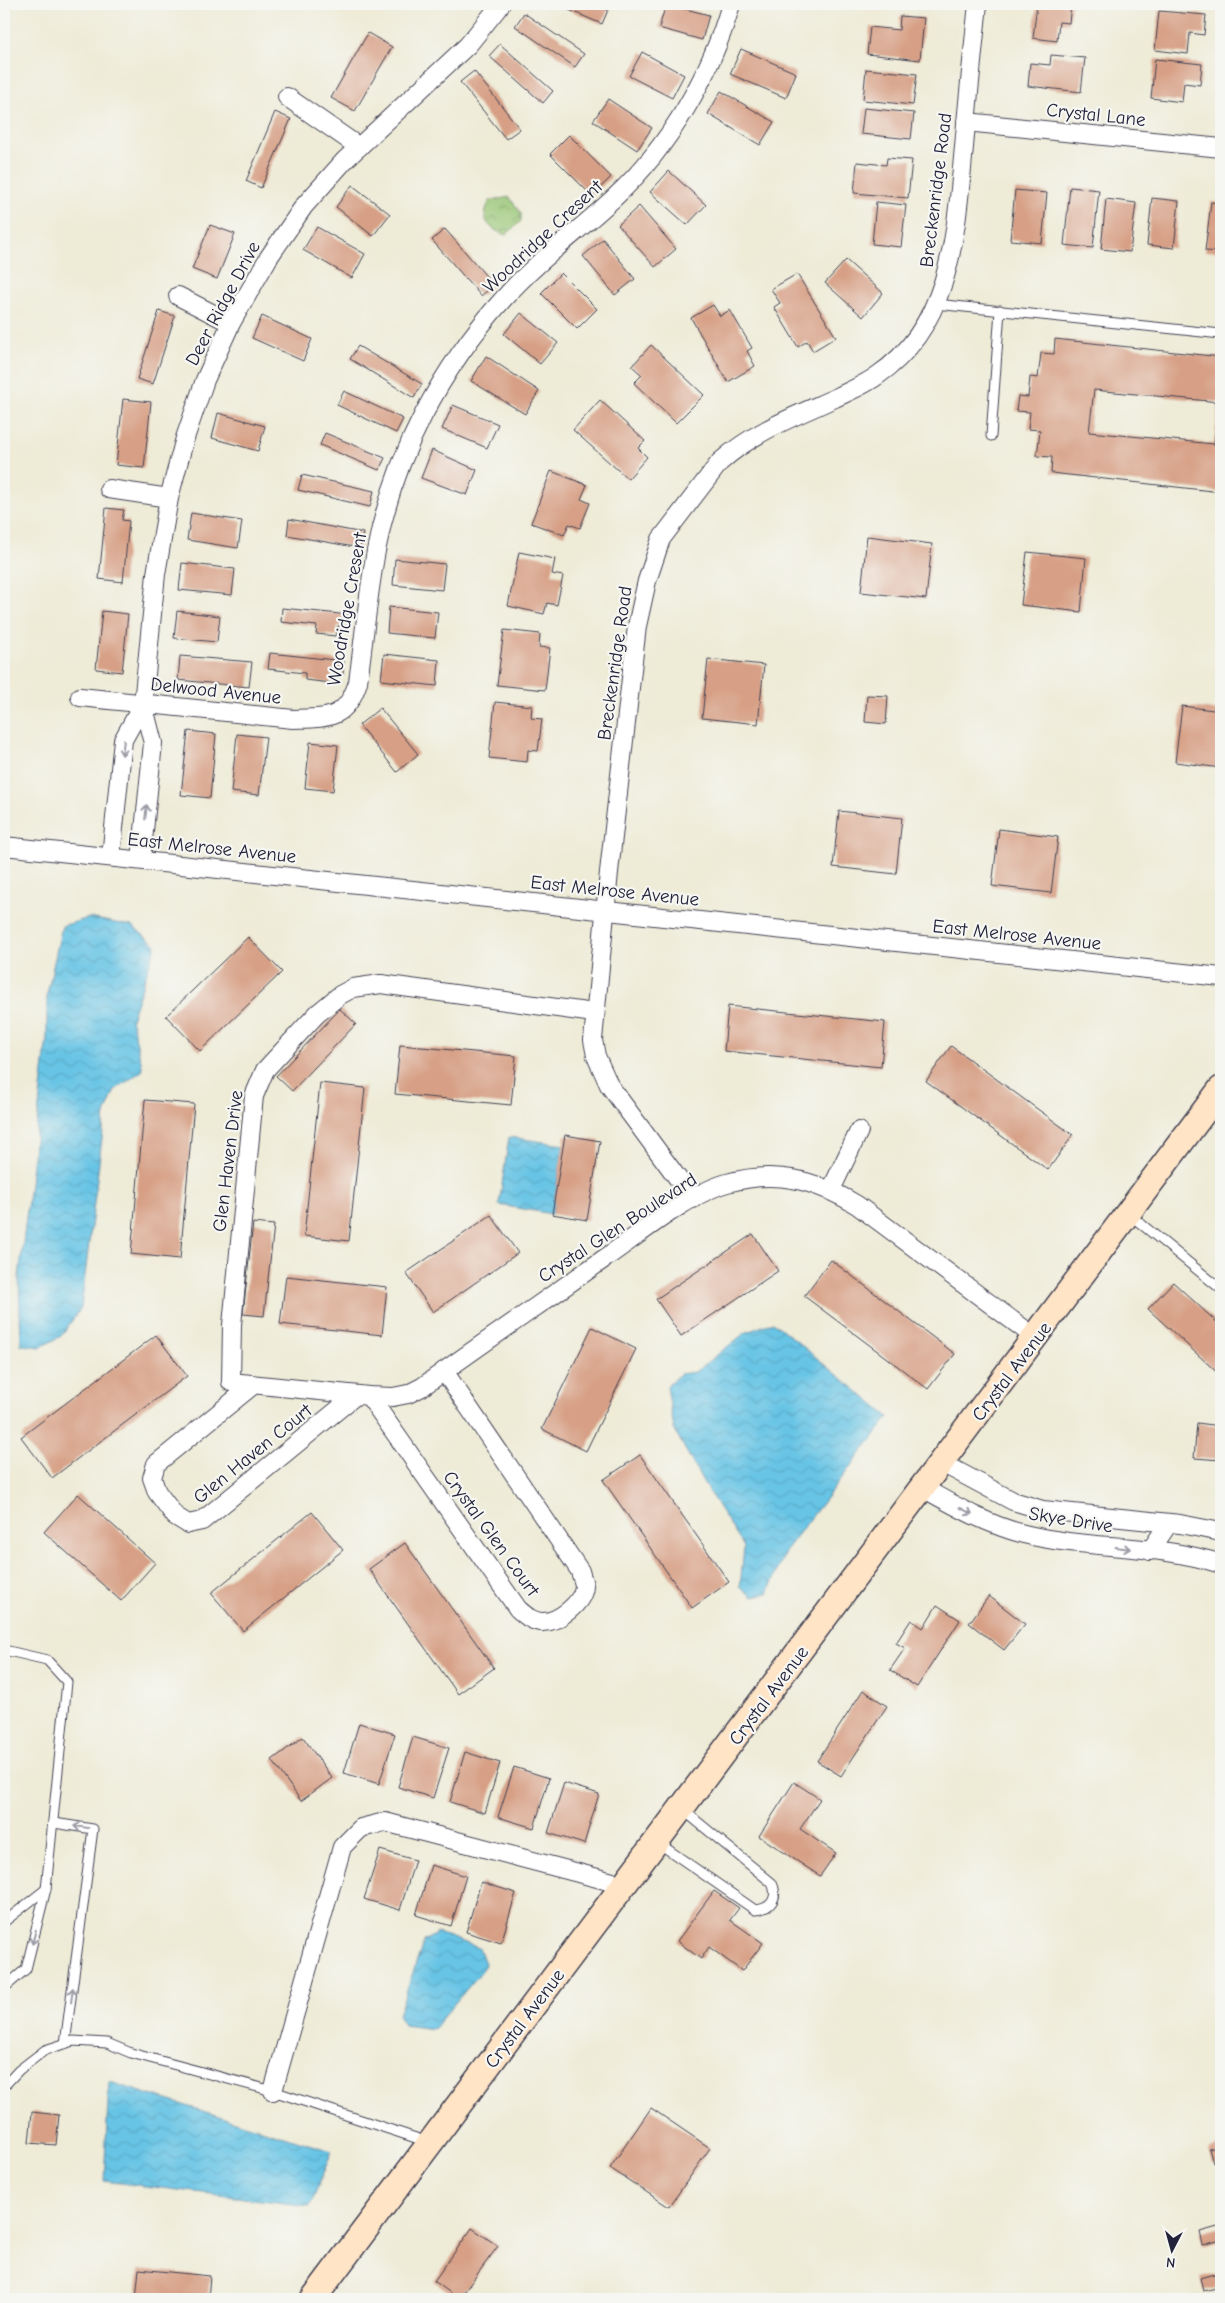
<svg xmlns="http://www.w3.org/2000/svg" width="1225" height="2303" font-family="'Comic Neue',sans-serif">
<style>
.park{fill:url(#park-crowns);stroke:#5d7458}
.water{fill:url(#water-waves);stroke:#447390}
.building{fill:#d7a086;fill-rule:evenodd}
.lines{fill:none;stroke-linecap:round;stroke-linejoin:round}
.lane-casing{stroke:#414052;stroke-width:11}
.street-casing{stroke:#414052;stroke-width:20}
.secondary-casing{stroke:#414052;stroke-width:28}
.lane{stroke:#fff;stroke-width:9}
.street{stroke:#fff;stroke-width:18}
.secondary{stroke:#ffe4c6;stroke-width:25}
.oneway{stroke:#9c9ca7}
.labels{text-anchor:middle;stroke-width:4.5;stroke-linejoin:round;paint-order:stroke}
.street-label{font-size:19px;fill:#22223b;stroke:#f6f6f2}
</style>
<defs>
<pattern id="park-crowns" width="20" height="18" patternUnits="userSpaceOnUse" patternTransform="scale(1.25)"><rect width="20" height="18" fill="#98c674"/><path d="M2 6a3 3 0 1 1 6 0M12 15a3 3 0 1 1 6 0" fill="none" stroke="#7ca060"/></pattern>
<pattern id="water-waves" width="16" height="10" patternUnits="userSpaceOnUse" patternTransform="scale(1.25)"><rect width="16" height="10" fill="#67c4e5"/><path d="M0 5q4-4 8 0t8 0" fill="none" stroke="#59a8c5"/></pattern>
</defs>
<rect width="100%" height="100%" fill="#f6f6f2"/>
<filter id="ink" filterUnits="userSpaceOnUse"><feTurbulence type="fractalNoise" baseFrequency=".02" numOctaves="2"/><feDisplacementMap in="SourceGraphic" scale="10" xChannelSelector="R" yChannelSelector="G"/><feConvolveMatrix kernelMatrix="1 2 1 2 8 2 1 2 1" color-interpolation-filters="sRGB"/></filter>
<filter id="wash" filterUnits="userSpaceOnUse"><feTurbulence type="fractalNoise" baseFrequency=".0096" numOctaves="4" result="noise"/><feDisplacementMap in="SourceGraphic" scale="20" xChannelSelector="R" yChannelSelector="G"/><feGaussianBlur stdDeviation="1.12" result="paint"/><feColorMatrix in="noise" values="0 0 0 0 0 0 0 0 0 0 0 0 0 0 0 0 0 1.4 0 .05"/><feComposite in="paint" operator="in"/></filter>
<g filter="url(#wash)">
<rect width="100%" height="100%" fill="#eeebd7"/>
<!-- park -->
<path class="park" d="M509 197 521 213V221L506 235C488 229 479 218 490 201Z"/>
<!-- water -->
<g class="water">
<polygon points="89,918 132,926 156,945 131,1019 143,1070 115,1090 105,1114 81,1308 61,1336 41,1347 21,1345 19,1277 47,1038 47,994 62,926"/>
<polygon points="509,1137 564,1145 552,1214 499,1205"/>
<polygon points="773,1322 889,1417 786,1550 768,1593 753,1597 740,1587 744,1547 706,1487 674,1429 667,1386 680,1374 695,1372 745,1333"/>
<polygon points="438,1933 479,1948 486,1966 433,2029 404,2025 398,2015 424,1941"/>
<polygon points="109,2082 332,2151 310,2206 104,2181"/>
</g>
<g id="blocks">
<!-- building -->
<g class="building">
<polygon points="555,4 595,4 608,10 602,24"/>
<polygon points="666,4 709,15 702,40 659,28"/>
<polygon points="1037,4 1071,4 1069,23 1059,22 1057,41 1033,38"/>
<polygon points="1159,11 1206,15 1204,35 1190,33 1188,54 1155,50"/>
<polygon points="524,13 584,54 575,67 515,26"/>
<polygon points="900,16 924,18 920,60 867,54 870,27 899,30"/>
<polygon points="368,33 392,47 355,111 331,98"/>
<polygon points="500,44 553,91 543,103 489,56"/>
<polygon points="741,49 796,73 786,98 730,74"/>
<polygon points="642,52 684,75 672,98 629,76"/>
<polygon points="1051,55 1085,58 1081,92 1028,86 1030,63 1050,65"/>
<polygon points="1155,59 1202,64 1200,85 1184,83 1182,102 1151,98"/>
<polygon points="866,69 917,74 913,105 863,100"/>
<polygon points="474,71 520,129 506,139 460,82"/>
<polygon points="721,91 774,122 760,145 708,114"/>
<polygon points="608,99 652,128 637,150 593,121"/>
<polygon points="864,108 914,113 911,139 861,134"/>
<polygon points="275,112 291,119 261,188 246,181"/>
<polygon points="569,135 611,177 592,196 550,154"/>
<polygon points="887,158 912,160 908,198 854,193 857,162 886,165"/>
<polygon points="669,171 706,205 687,225 650,192"/>
<polygon points="352,185 390,214 373,236 336,207"/>
<polygon points="1070,187 1099,190 1093,248 1064,245"/>
<polygon points="1015,190 1047,193 1042,243 1010,240"/>
<polygon points="1152,198 1179,201 1174,248 1147,245"/>
<polygon points="1106,199 1136,203 1130,252 1101,249"/>
<polygon points="876,202 906,205 901,247 872,244"/>
<polygon points="1211,202 1221,203 1221,252 1205,251"/>
<polygon points="639,206 676,249 655,267 618,225"/>
<polygon points="210,225 235,234 217,279 192,269"/>
<polygon points="317,227 365,254 352,278 303,250"/>
<polygon points="445,229 494,285 481,296 432,240"/>
<polygon points="603,239 635,279 615,295 583,256"/>
<polygon points="846,260 883,293 863,317 825,283"/>
<polygon points="561,273 597,309 577,329 541,293"/>
<polygon points="797,274 836,337 813,351 807,341 798,347 774,307 780,303 771,289"/>
<polygon points="713,305 720,316 730,310 752,348 747,351 755,366 728,382 691,318"/>
<polygon points="159,311 175,316 153,384 137,379"/>
<polygon points="521,313 558,343 540,364 504,334"/>
<polygon points="262,316 312,339 303,361 252,338"/>
<path d="M1055 339 1221 357V492L1051 473 1052 457 1037 456 1040 430 1028 429 1030 412 1016 411 1018 396 1028 397 1030 377 1038 378 1041 353 1054 354ZM1094 390 1219 402 1214 444 1089 432Z"/>
<polygon points="651,345 704,395 676,423 634,383 642,375 632,366"/>
<polygon points="358,346 422,384 414,398 350,359"/>
<polygon points="486,356 539,391 525,414 471,381"/>
<polygon points="344,391 403,419 396,433 337,405"/>
<polygon points="123,399 151,402 144,468 116,465"/>
<polygon points="600,400 645,441 638,448 647,457 628,479 573,430"/>
<polygon points="453,405 498,424 487,448 442,429"/>
<polygon points="218,413 265,426 258,451 212,438"/>
<polygon points="325,433 385,458 379,470 320,445"/>
<polygon points="432,450 477,470 467,495 421,478"/>
<polygon points="551,471 587,485 581,499 590,503 580,528 569,524 564,535 531,523"/>
<polygon points="302,475 374,491 370,507 298,490"/>
<polygon points="106,508 124,510 122,520 129,521 123,582 99,579"/>
<polygon points="191,513 242,521 238,548 187,540"/>
<polygon points="289,519 363,533 360,548 287,535"/>
<polygon points="867,536 932,544 926,599 861,592"/>
<polygon points="519,552 555,559 552,574 563,576 557,605 547,603 544,614 508,606"/>
<polygon points="1027,552 1086,558 1081,612 1021,605"/>
<polygon points="395,559 445,564 442,590 393,585"/>
<polygon points="182,563 235,569 232,595 179,590"/>
<polygon points="389,607 438,612 435,638 387,633"/>
<polygon points="282,608 349,615 348,627 338,626 336,636 316,634 317,626 281,622"/>
<polygon points="102,611 128,614 122,672 96,669"/>
<polygon points="177,611 220,616 217,642 174,638"/>
<polygon points="504,630 540,634 539,647 550,648 545,690 497,685"/>
<polygon points="270,653 344,661 343,675 332,674 331,683 305,680 305,673 268,669"/>
<polygon points="384,654 439,660 437,686 381,680"/>
<polygon points="180,656 252,662 249,687 178,680"/>
<polygon points="708,659 764,665 758,724 702,718"/>
<polygon points="867,695 888,696 886,724 865,722"/>
<polygon points="495,702 532,706 531,718 542,719 538,751 528,750 527,762 489,758"/>
<polygon points="1182,706 1221,711 1221,768 1175,762"/>
<polygon points="380,708 418,754 397,772 359,725"/>
<polygon points="188,731 216,734 210,798 181,795"/>
<polygon points="237,734 266,737 259,795 231,792"/>
<polygon points="310,742 338,745 333,791 305,788"/>
<polygon points="839,811 902,818 896,874 833,867"/>
<polygon points="999,829 1058,837 1051,893 992,886"/>
<polygon points="248,937 282,972 200,1051 166,1016"/>
<polygon points="728,1006 885,1022 881,1067 724,1051"/>
<polygon points="340,1009 356,1024 292,1091 276,1076"/>
<polygon points="400,1045 516,1056 511,1105 395,1094"/>
<polygon points="951,1046 1073,1135 1048,1170 926,1081"/>
<polygon points="320,1083 365,1088 349,1241 304,1236"/>
<polygon points="145,1100 194,1104 180,1259 131,1254"/>
<polygon points="565,1135 600,1141 587,1220 552,1214"/>
<polygon points="491,1215 518,1253 433,1312 406,1273"/>
<polygon points="253,1223 274,1225 264,1316 243,1314"/>
<polygon points="753,1234 778,1271 681,1336 656,1299"/>
<polygon points="831,1260 955,1354 928,1389 804,1296"/>
<polygon points="286,1276 387,1287 382,1335 280,1324"/>
<polygon points="1173,1282 1221,1326 1221,1376 1148,1309"/>
<polygon points="592,1327 636,1349 586,1451 542,1429"/>
<polygon points="156,1335 187,1376 52,1478 21,1437"/>
<polygon points="1197,1423 1221,1426 1221,1460 1194,1458"/>
<polygon points="640,1455 729,1582 692,1608 603,1480"/>
<polygon points="78,1494 155,1563 121,1601 44,1532"/>
<polygon points="312,1512 343,1550 243,1631 211,1593"/>
<polygon points="405,1543 494,1668 458,1694 369,1569"/>
<polygon points="989,1596 1025,1624 1004,1650 969,1623"/>
<polygon points="937,1605 960,1620 917,1687 890,1670 905,1648 896,1643 911,1620 923,1628"/>
<polygon points="863,1690 887,1706 841,1776 817,1761"/>
<polygon points="359,1723 395,1734 379,1784 344,1773"/>
<polygon points="303,1737 332,1778 301,1801 272,1760"/>
<polygon points="413,1737 449,1748 433,1798 398,1787"/>
<polygon points="465,1752 500,1763 485,1813 450,1802"/>
<polygon points="514,1767 549,1778 534,1828 498,1817"/>
<polygon points="794,1782 820,1799 800,1829 836,1853 820,1876 759,1836"/>
<polygon points="564,1783 599,1794 584,1844 548,1833"/>
<polygon points="380,1850 415,1860 400,1910 364,1899"/>
<polygon points="431,1865 466,1876 451,1926 416,1915"/>
<polygon points="481,1882 516,1893 501,1943 466,1932"/>
<polygon points="714,1891 739,1908 730,1920 763,1943 742,1971 709,1947 701,1959 677,1941"/>
<polygon points="651,2108 710,2148 669,2207 610,2168"/>
<polygon points="32,2112 59,2115 56,2145 29,2143"/>
<polygon points="1221,2146 1221,2161 1213,2163 1209,2149"/>
<polygon points="1221,2226 1221,2240 1203,2245 1200,2232"/>
<polygon points="472,2228 498,2246 459,2299 434,2281"/>
<polygon points="139,2269 210,2276 208,2299 136,2299"/>
<polygon points="1221,2272 1221,2287 1203,2291 1200,2278"/>
</g>
</g>
</g>
<g filter="url(#ink)">
<use href="#blocks" fill-opacity="0" stroke="#414052" stroke-width="1"/>
<g class="lines">
<!-- lane casing -->
<g class="lane-casing">
<g id="lane">
<polyline points="936,304 1221,334"/>
<polyline points="991,436 1000,310"/>
<polyline points="1129,1214 1221,1289"/>
<polyline points="4,1650 47,1660 67,1682 46,1889 26,1969 4,1988"/>
<polyline points="54,1823 93,1829 65,2044"/>
<path d="M657 1842 755 1910C771 1909 779 1898 772 1883L682 1809"/>
<polyline points="4,1922 46,1889"/>
<polyline points="4,2086 19,2070 45,2050 73,2041 107,2043 131,2053 273,2091 428,2142"/>
</g>
</g>
<!-- street casing -->
<g class="street-casing">
<g id="street">
<polyline points="287,97 359,147"/>
<polyline points="966,122 1221,148"/>
<polyline points="178,296 231,323"/>
<polyline points="109,489 169,498"/>
<path d="M80 697 293 719C328 718 346 720 358 682 364 638 368 594 376 551 394 456 441 368 505 297 538 260 579 231 615 197 669 147 711 75 731 4"/>
<polyline points="4,846 1221,977"/>
<polyline points="111,857 123,740 143,704"/>
<polyline points="141,860 153,743 143,704 156,574 169,498 185,438 205,380 231,323 269,257 304,206 345,160 468,45 501,4"/>
<path d="M594 1013 381 984 353 988 340 995 317 1014 265 1070 254 1096 232 1325 231 1382 369 1396 393 1397 408 1394 422 1387C483 1343 546 1300 608 1256 641 1233 689 1194 727 1183 776 1169 815 1180 857 1205L1036 1338"/>
<polyline points="831,1190 859,1131"/>
<path d="M693 1199 609 1085 596 1056 593 1040 609 872 637 626 647 581 661 539 720 462C753 432 795 416 835 398 849 391 865 385 878 375 953 324 956 228 964 147 968 99 973 51 978 4"/>
<polyline points="253,1385 156,1464 152,1478 157,1492 175,1516 188,1524 202,1521 356,1395"/>
<path d="M369 1396 518 1609C525 1615 531 1621 541 1622 558 1623 583 1603 584 1586 584 1582 581 1576 580 1571L444 1371"/>
<polyline points="942,1463 1013,1501 1043,1510 1180,1524 1221,1532"/>
<path d="M923 1488C955 1506 988 1525 1024 1534 1088 1550 1158 1543 1221 1564"/>
<polyline points="1150,1551 1169,1523"/>
<polyline points="273,2091 342,1847 361,1828 385,1822 624,1885"/>
</g>
</g>
<!-- secondary casing -->
<g class="secondary-casing">
<polyline id="secondary" points="313,2299 1221,1089"/>
</g>
<!-- lane -->
<use href="#lane" class="lane"/>
<!-- street -->
<use href="#street" class="street"/>
<!-- secondary -->
<use href="#secondary" class="secondary"/>
</g>
<!-- one-way arrows -->
<defs><path id="oneway-shaft" d="M-6 0H5M1.5-3L5.5 0L1.5 3" fill="none" stroke-width="1.6" stroke-linecap="round" stroke-linejoin="round" transform="scale(1.25)"/></defs>
<g class="oneway">
<use href="#oneway-shaft" transform="translate(123 748) rotate(97)"/>
<use href="#oneway-shaft" transform="translate(146 812) rotate(-84)"/>
<use href="#oneway-shaft" transform="translate(966 1511) rotate(28)"/>
<use href="#oneway-shaft" transform="translate(1123 1548) rotate(7)"/>
<use href="#oneway-shaft" transform="translate(81 1827) rotate(-172)"/>
<use href="#oneway-shaft" transform="translate(34 1937) rotate(104)"/>
<use href="#oneway-shaft" transform="translate(72 1995) rotate(-83)"/>
</g>
</g>
<g class="labels">
<!-- street labels -->
<g class="street-label">
<text transform="translate(1096 114) rotate(6)" y="7">Crystal Lane</text>
<text transform="translate(935 190) rotate(-83)" y="7">Breckenridge Road</text>
<text transform="translate(542 236) rotate(-43)" y="7">Woodridge Cresent</text>
<text transform="translate(222 303) rotate(-62)" y="7">Deer Ridge Drive</text>
<text transform="translate(346 609) rotate(-80)" y="7">Woodridge Cresent</text>
<text transform="translate(614 663) rotate(-82)" y="7">Breckenridge Road</text>
<text transform="translate(216 690) rotate(6)" y="7">Delwood Avenue</text>
<text transform="translate(212 847) rotate(6)" y="7">East Melrose Avenue</text>
<text transform="translate(615 890) rotate(6)" y="7">East Melrose Avenue</text>
<text transform="translate(1017 934) rotate(6)" y="7">East Melrose Avenue</text>
<text transform="translate(227 1161) rotate(-83)" y="7">Glen Haven Drive</text>
<text transform="translate(617 1227) rotate(-33)" y="7">Crystal Glen Boulevard</text>
<text transform="translate(1011 1371) rotate(-53)" y="7">Crystal Avenue</text>
<text transform="translate(252 1453) rotate(-39)" y="7">Glen Haven Court</text>
<text transform="translate(1071 1519) rotate(9)" y="7">Skye Drive</text>
<text transform="translate(492 1533) rotate(54)" y="7">Crystal Glen Court</text>
<text transform="translate(768 1695) rotate(-53)" y="7">Crystal Avenue</text>
<text transform="translate(524 2018) rotate(-53)" y="7">Crystal Avenue</text>
</g>
</g>
<!-- margin -->
<rect width="1225" height="2303" fill="none" stroke="#f6f6f2" stroke-width="20"/>
<!-- north arrow -->
<g transform="translate(1172 2250) rotate(186)" stroke="#f6f6f2" stroke-width="4" paint-order="stroke">
<path d="M0-4L9 19L0 12L-9 19Z" fill="#22223b"/>
<text y="-8" font-size="14" font-weight="bold" text-anchor="middle" fill="#22223b">N</text>
</g>
</svg>
